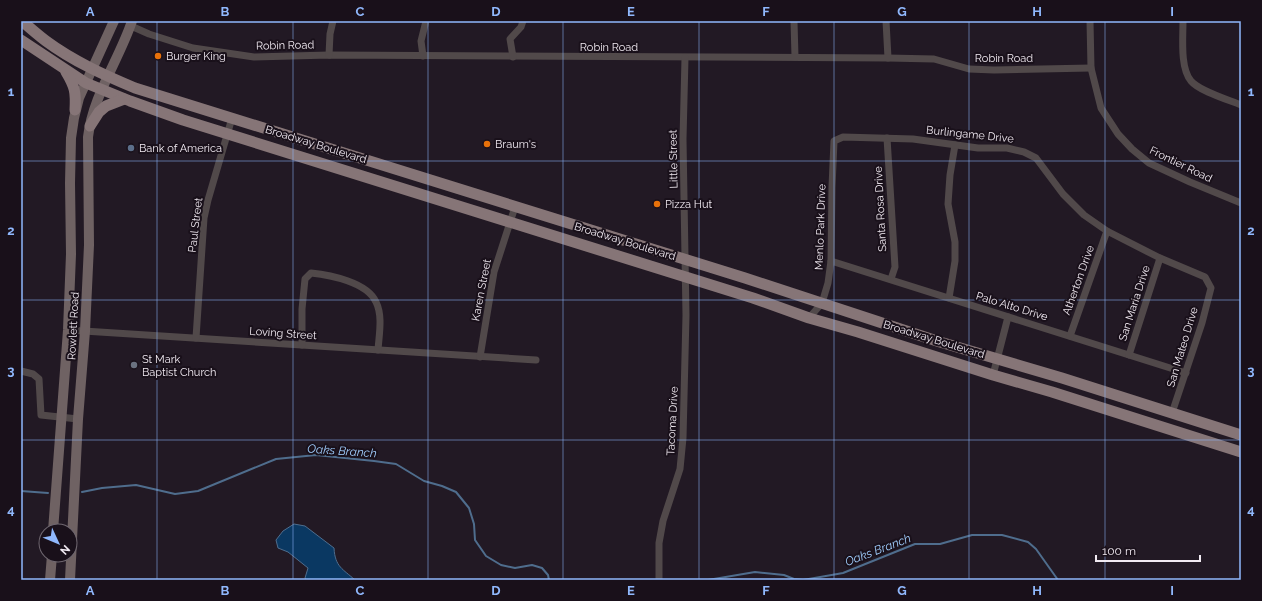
<svg xmlns="http://www.w3.org/2000/svg" width="1262" height="601" font-family="Raleway,sans-serif">
<style>
.water{fill:#0a3862;stroke:#4f6d8d}
.lines{fill:none;stroke-linecap:round;stroke-linejoin:round}
.stream{stroke:#4f6d8d;stroke-width:2}
.minor{stroke:#51494a;stroke-width:7}
.secondary{stroke:#6f6263;stroke-width:10}
.primary{stroke:#867577;stroke-width:11}
.grid{fill:none;stroke:#90b8fd;stroke-width:1;stroke-opacity:0.55}
.food-dot{fill:#e8710a;stroke:#19101a;stroke-width:1.5}
.service-dot{fill:#5c6f8a;stroke:#19101a;stroke-width:1.5}
.worship-dot{fill:#6b7280;stroke:#19101a;stroke-width:1.5}
.labels{text-anchor:middle;stroke-width:4;stroke-linejoin:round;paint-order:stroke}
.street-label{font-size:11px;fill:#f1eaf2;stroke:#19101a}
.poi-label{font-size:11px;fill:#f1eaf2;stroke:#19101a;text-anchor:start}
.water-label{font-size:12px;font-style:italic;fill:#a1cefe;stroke:#19101a}
.neatline{fill:none;stroke:#90b8fd;stroke-width:1.5}
.grid-label{font-size:13px;text-anchor:middle;font-weight:bold;fill:#90b8fd}
</style>
<rect width="100%" height="100%" fill="#221924"/>
<!-- water -->
<path class="water" d="M294 524 305 526 334 548C335 567 343 569 355 580H306L305 578 308 568 288 552 278 548 276 540 283 531Z"/>
<g class="lines">
<!-- stream -->
<g class="stream">
<polyline points="21,491 48,493"/>
<polyline points="82,492 102,488 136,485 175,494 198,491 276,459 316,455 374,461 396,464 424,481 442,486 456,492 469,508 474,524 475,540 486,556 501,565 515,568 532,565 542,568 548,575 549,580"/>
<polyline points="708,580 755,572 784,575 794,579 803,580 843,573 915,544 940,544 972,535 1002,535 1028,542 1036,549 1058,580"/>
</g>
<!-- minor -->
<g class="minor">
<polyline points="794,21 795,57"/>
<polyline points="886,21 888,58"/>
<polyline points="1090,21 1091,68 1101,108 1118,134 1132,149 1149,163 1190,182 1241,203"/>
<path d="M1183 21C1183 38 1180 68 1191 81 1199 91 1229 100 1241 105"/>
<polyline points="131,26 149,34 193,48 254,57 329,55 888,58 934,59 969,69 994,70 1091,68"/>
<polyline points="329,55 330,34 333,21"/>
<polyline points="423,56 421,41 426,21"/>
<polyline points="513,57 510,39 521,27 523,21"/>
<polyline points="887,138 895,267 891,279"/>
<polyline points="831,261 1186,373"/>
<polyline points="949,298 955,261 955,242 948,204 950,175 955,145"/>
<polyline points="809,318 822,303 828,283 831,261 832,187 834,141 843,137 913,139 978,148 1007,148 1024,152 1036,158 1063,194 1084,215 1107,231 1160,258 1205,277 1211,288 1202,323 1172,413"/>
<polyline points="68,330 536,360"/>
<polyline points="1070,336 1107,231"/>
<polyline points="196,338 204,218 208,200 232,118"/>
<path d="M302 345V309L305 279 311 273C330 275 367 282 376 302 383 316 379 335 378 350"/>
<polyline points="1129,355 1160,258"/>
<polyline points="480,357 494,272 515,207"/>
<polyline points="21,371 33,374 39,379 41,415 78,419"/>
<polyline points="993,375 1008,317"/>
<polyline points="659,580 659,543 663,521 680,469 683,438 686,315 683,139 685,58"/>
</g>
<!-- secondary -->
<g class="secondary">
<polyline points="53,531 68,330 71,254 70,183 71,138 74,118 79,98 114,21"/>
<polyline points="50,580 52,555"/>
<path d="M70 580 78 419 85 331 89 245 88 137C93 95 119 60 132 21"/>
</g>
<!-- primary -->
<g class="primary">
<path d="M22 21C30 28 38 35 46 41 73 61 104 75 135 88L745 278 940 342 1062 378 1241 435"/>
<polyline points="21,40 86,83 130,101 183,120 753,298 809,318 858,332 993,375 1052,392 1241,452"/>
<path d="M66 72C75 87 76 92 75 110"/>
<polyline points="90,126 99,112 106,106 124,99"/>
</g>
</g>
<!-- grid -->
<path class="grid" d="M157 21V580M293 21V580M428 21V580M563 21V580M699 21V580M834 21V580M969 21V580M1105 21V580M21 161H1241M21 300H1241M21 440H1241"/>
<!-- markers -->
<g class="food-dot">
<circle cx="158" cy="56" r="4"/>
<circle cx="487" cy="144" r="4"/>
<circle cx="657" cy="204" r="4"/>
</g>
<circle class="service-dot" cx="131" cy="148" r="4"/>
<circle class="worship-dot" cx="134" cy="365" r="4"/>
<g class="labels">
<!-- street labels -->
<g class="street-label">
<text transform="translate(285 45) rotate(-1)" y="4">Robin Road</text>
<text x="609" y="51">Robin Road</text>
<text x="1004" y="62">Robin Road</text>
<text transform="translate(970 134) rotate(6)" y="4">Burlingame Drive</text>
<text transform="translate(316 144) rotate(17)" y="4">Broadway Boulevard</text>
<text transform="translate(673 159) rotate(-91)" y="4">Little Street</text>
<text transform="translate(1181 164) rotate(26)" y="4">Frontier Road</text>
<text transform="translate(880 209) rotate(-93)" y="4">Santa Rosa Drive</text>
<text transform="translate(195 225) rotate(-83)" y="4">Paul Street</text>
<text transform="translate(820 227) rotate(-88)" y="4">Menlo Park Drive</text>
<text transform="translate(625 241) rotate(17)" y="4">Broadway Boulevard</text>
<text transform="translate(1078 280) rotate(-70)" y="4">Atherton Drive</text>
<text transform="translate(481 290) rotate(-79)" y="4">Karen Street</text>
<text transform="translate(1134 303) rotate(-72)" y="4">San Maria Drive</text>
<text transform="translate(1012 306) rotate(17)" y="4">Palo Alto Drive</text>
<text transform="translate(73 326) rotate(-87)" y="4">Rowlett Road</text>
<text transform="translate(283 333) rotate(4)" y="4">Loving Street</text>
<text transform="translate(934 339) rotate(17)" y="4">Broadway Boulevard</text>
<text transform="translate(1182 347) rotate(-73)" y="4">San Mateo Drive</text>
<text transform="translate(672 421) rotate(-87)" y="4">Tacoma Drive</text>
</g>
<!-- poi labels -->
<g class="poi-label">
<text x="166" y="60">Burger King</text>
<text x="495" y="148">Braum's</text>
<text x="139" y="152">Bank of America</text>
<text x="665" y="208">Pizza Hut</text>
<text x="142" y="363">St Mark<tspan x="142" dy="13">Baptist Church</tspan></text>
</g>
<!-- water labels -->
<g class="water-label">
<text transform="translate(342 451) rotate(4)" y="4">Oaks Branch</text>
<text transform="translate(878 550) rotate(-21)" y="4">Oaks Branch</text>
</g>
</g>
<!-- border -->
<rect width="1262" height="601" fill="none" stroke="#19101a" stroke-width="44"/>
<!-- north arrow -->
<g transform="translate(58 543) rotate(134)"><circle r="19" fill="#19101a" stroke="#6f6770"/>
<path d="M0-3L7 15L0 10L-7 15Z" fill="#90b8fd"/>
<text y="-6" font-size="11" font-weight="bold" text-anchor="middle" fill="#f1eaf2">N</text>
</g>
<!-- scale -->
<path d="M1096 555v6h104v-6" fill="none" stroke="#f1eaf2" stroke-width="2"/>
<text x="1102" y="555" font-size="12" fill="#f1eaf2" stroke="#19101a" stroke-width="3" paint-order="stroke">100 m</text>
<rect x="22" y="22" width="1218" height="557" class="neatline"/>
<g class="grid-label">
<text x="90" y="16">A</text>
<text x="225" y="16">B</text>
<text x="360" y="16">C</text>
<text x="496" y="16">D</text>
<text x="631" y="16">E</text>
<text x="766" y="16">F</text>
<text x="902" y="16">G</text>
<text x="1037" y="16">H</text>
<text x="1172" y="16">I</text>
<text x="11" y="96">1</text>
<text x="1251" y="96">1</text>
<text x="11" y="235">2</text>
<text x="1251" y="235">2</text>
<text x="11" y="375">3</text>
<text x="1251" y="375">3</text>
<text x="11" y="514">4</text>
<text x="1251" y="514">4</text>
<text x="90" y="595">A</text>
<text x="225" y="595">B</text>
<text x="360" y="595">C</text>
<text x="496" y="595">D</text>
<text x="631" y="595">E</text>
<text x="766" y="595">F</text>
<text x="902" y="595">G</text>
<text x="1037" y="595">H</text>
<text x="1172" y="595">I</text>
</g>
</svg>
